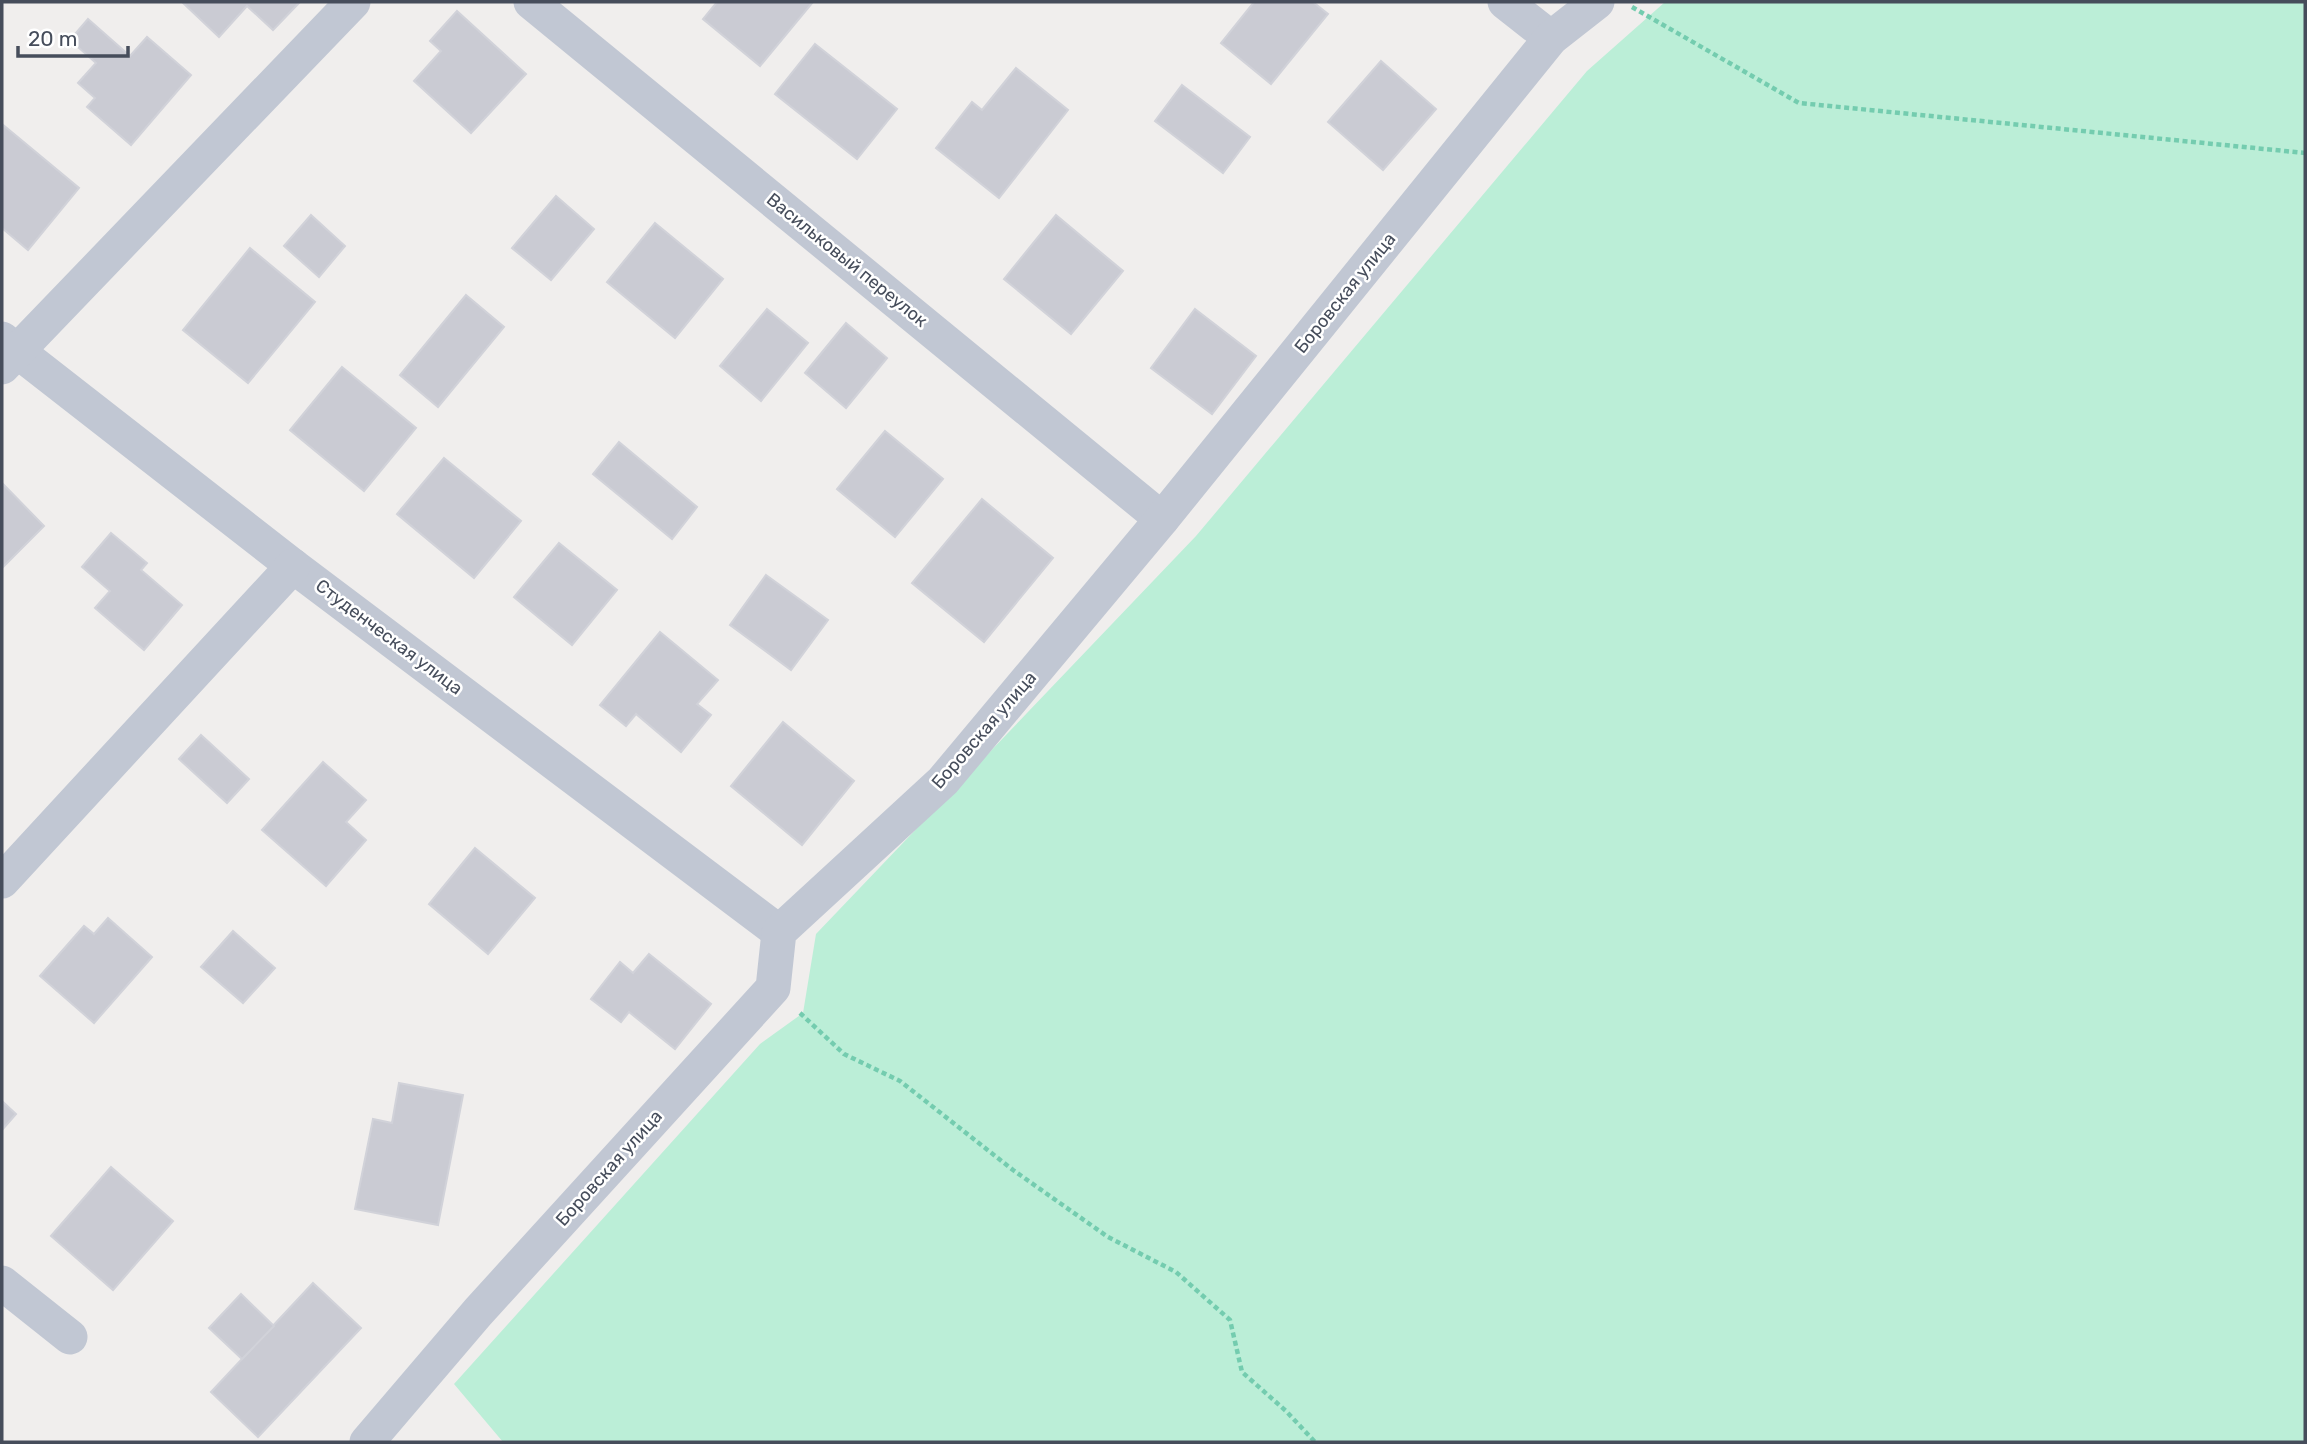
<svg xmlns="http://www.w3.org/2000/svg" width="2307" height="1444" font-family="Rubik,sans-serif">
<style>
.green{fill:#bbeed7}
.building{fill:#cacbd3;stroke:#d1d2d9;stroke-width:2}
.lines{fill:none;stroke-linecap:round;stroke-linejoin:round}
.path{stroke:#74ccaf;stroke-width:4.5;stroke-dasharray:5 3.5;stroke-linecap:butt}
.street{stroke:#c1c7d3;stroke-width:35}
.labels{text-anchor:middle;stroke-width:5;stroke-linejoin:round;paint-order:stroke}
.street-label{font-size:18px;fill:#464d5b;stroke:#fff}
</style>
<rect width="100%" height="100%" fill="#f0eeed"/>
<!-- green -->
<polygon class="green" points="1665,2 2305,2 2305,1442 503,1442 454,1384 760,1044 803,1013 816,934 1196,536 1587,71"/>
<!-- building -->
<g class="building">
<polygon points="182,2 300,2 273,30 247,6 219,37"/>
<polygon points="717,2 813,2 760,66 703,19"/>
<polygon points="1254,2 1313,2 1328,14 1271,84 1221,43"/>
<polygon points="457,11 526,74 471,133 414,81 441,51 430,41"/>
<polygon points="88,19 130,56 147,37 191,75 131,145 87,107 95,98 78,83 96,63 70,40"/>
<polygon points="815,44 897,109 857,159 775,94"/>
<polygon points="1381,61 1436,109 1383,170 1328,122"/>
<polygon points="1016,68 1068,110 999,198 936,148 972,102 982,110"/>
<polygon points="1182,85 1250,137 1223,173 1155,121"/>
<polygon points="2,124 79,188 28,250 2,228"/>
<polygon points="556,196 594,229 551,280 512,248"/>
<polygon points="311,215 345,246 319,277 284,246"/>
<polygon points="1056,215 1123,271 1071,334 1004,279"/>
<polygon points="655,223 723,279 675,338 607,282"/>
<polygon points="250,248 315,302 248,383 183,330"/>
<polygon points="466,295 504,327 438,407 400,375"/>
<polygon points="767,309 808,343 761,401 720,366"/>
<polygon points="1195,309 1256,356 1212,414 1151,368"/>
<polygon points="846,323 887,358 846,408 805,373"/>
<polygon points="342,367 416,428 364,491 290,430"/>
<polygon points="885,431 943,479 895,537 837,489"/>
<polygon points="619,442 697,507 672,539 593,474"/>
<polygon points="444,458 521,521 474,578 397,514"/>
<polygon points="2,483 44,526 2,568"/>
<polygon points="982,499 1053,558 984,642 912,583"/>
<polygon points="111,533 147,563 141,570 182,605 144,650 95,608 110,591 82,567"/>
<polygon points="559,543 617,590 572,645 514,597"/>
<polygon points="766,575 828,620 791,670 730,625"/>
<polygon points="660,632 718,680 697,704 711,715 681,752 636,714 626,726 600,705"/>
<polygon points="783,722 854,781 802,845 731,786"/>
<polygon points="201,735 249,779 227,803 179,759"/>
<polygon points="323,762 366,800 346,822 366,840 326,886 262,830"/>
<polygon points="475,848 535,898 488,954 429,904"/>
<polygon points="108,918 152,957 94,1023 40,976 84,926 94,934"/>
<polygon points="233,931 275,968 243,1003 201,967"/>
<polygon points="649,954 711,1004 675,1049 629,1012 621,1022 591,999 620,962 633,973"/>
<polygon points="399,1083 463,1095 438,1225 355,1209 373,1119 392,1123"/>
<polygon points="2,1101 16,1114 2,1130"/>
<polygon points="111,1167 173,1221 113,1290 51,1236"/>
<polygon points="313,1283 361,1328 258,1437 211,1392"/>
<polygon points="241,1294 274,1326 242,1359 209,1328"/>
</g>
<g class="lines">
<!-- path -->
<g class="path">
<polyline points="1632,7 1799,103 2305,153"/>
<polyline points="800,1013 844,1054 900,1081 1013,1170 1108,1237 1176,1272 1230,1320 1242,1372 1286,1411 1315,1442"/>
</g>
<!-- street -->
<g class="street">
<polyline points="531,2 1162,519"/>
<polyline points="1505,2 1551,38"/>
<polyline points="2,339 293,566 779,932"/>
<polyline points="2,367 353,2"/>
<polyline points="2,881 293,566"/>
<polyline points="2,1283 70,1337"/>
<polyline points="367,1442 478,1312 773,988 779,932 943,781 1162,519 1551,38 1597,2"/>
</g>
</g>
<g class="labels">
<!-- street labels -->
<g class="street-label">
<text transform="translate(847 260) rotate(39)" y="6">Васильковый переулок</text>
<text transform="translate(1345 293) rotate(-51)" y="6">Боровская улица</text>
<text transform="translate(389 637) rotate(37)" y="6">Студенческая улица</text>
<text transform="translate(984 730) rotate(-49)" y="6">Боровская улица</text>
<text transform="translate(609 1168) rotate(-48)" y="6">Боровская улица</text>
</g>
</g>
<!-- border -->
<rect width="2307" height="1444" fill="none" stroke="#464d5b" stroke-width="7"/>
<!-- scale -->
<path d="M18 46v10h110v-10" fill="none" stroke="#464d5b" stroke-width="3.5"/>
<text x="28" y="46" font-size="21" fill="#464d5b" stroke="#ffffff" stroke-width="5" paint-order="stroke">20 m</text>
</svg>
